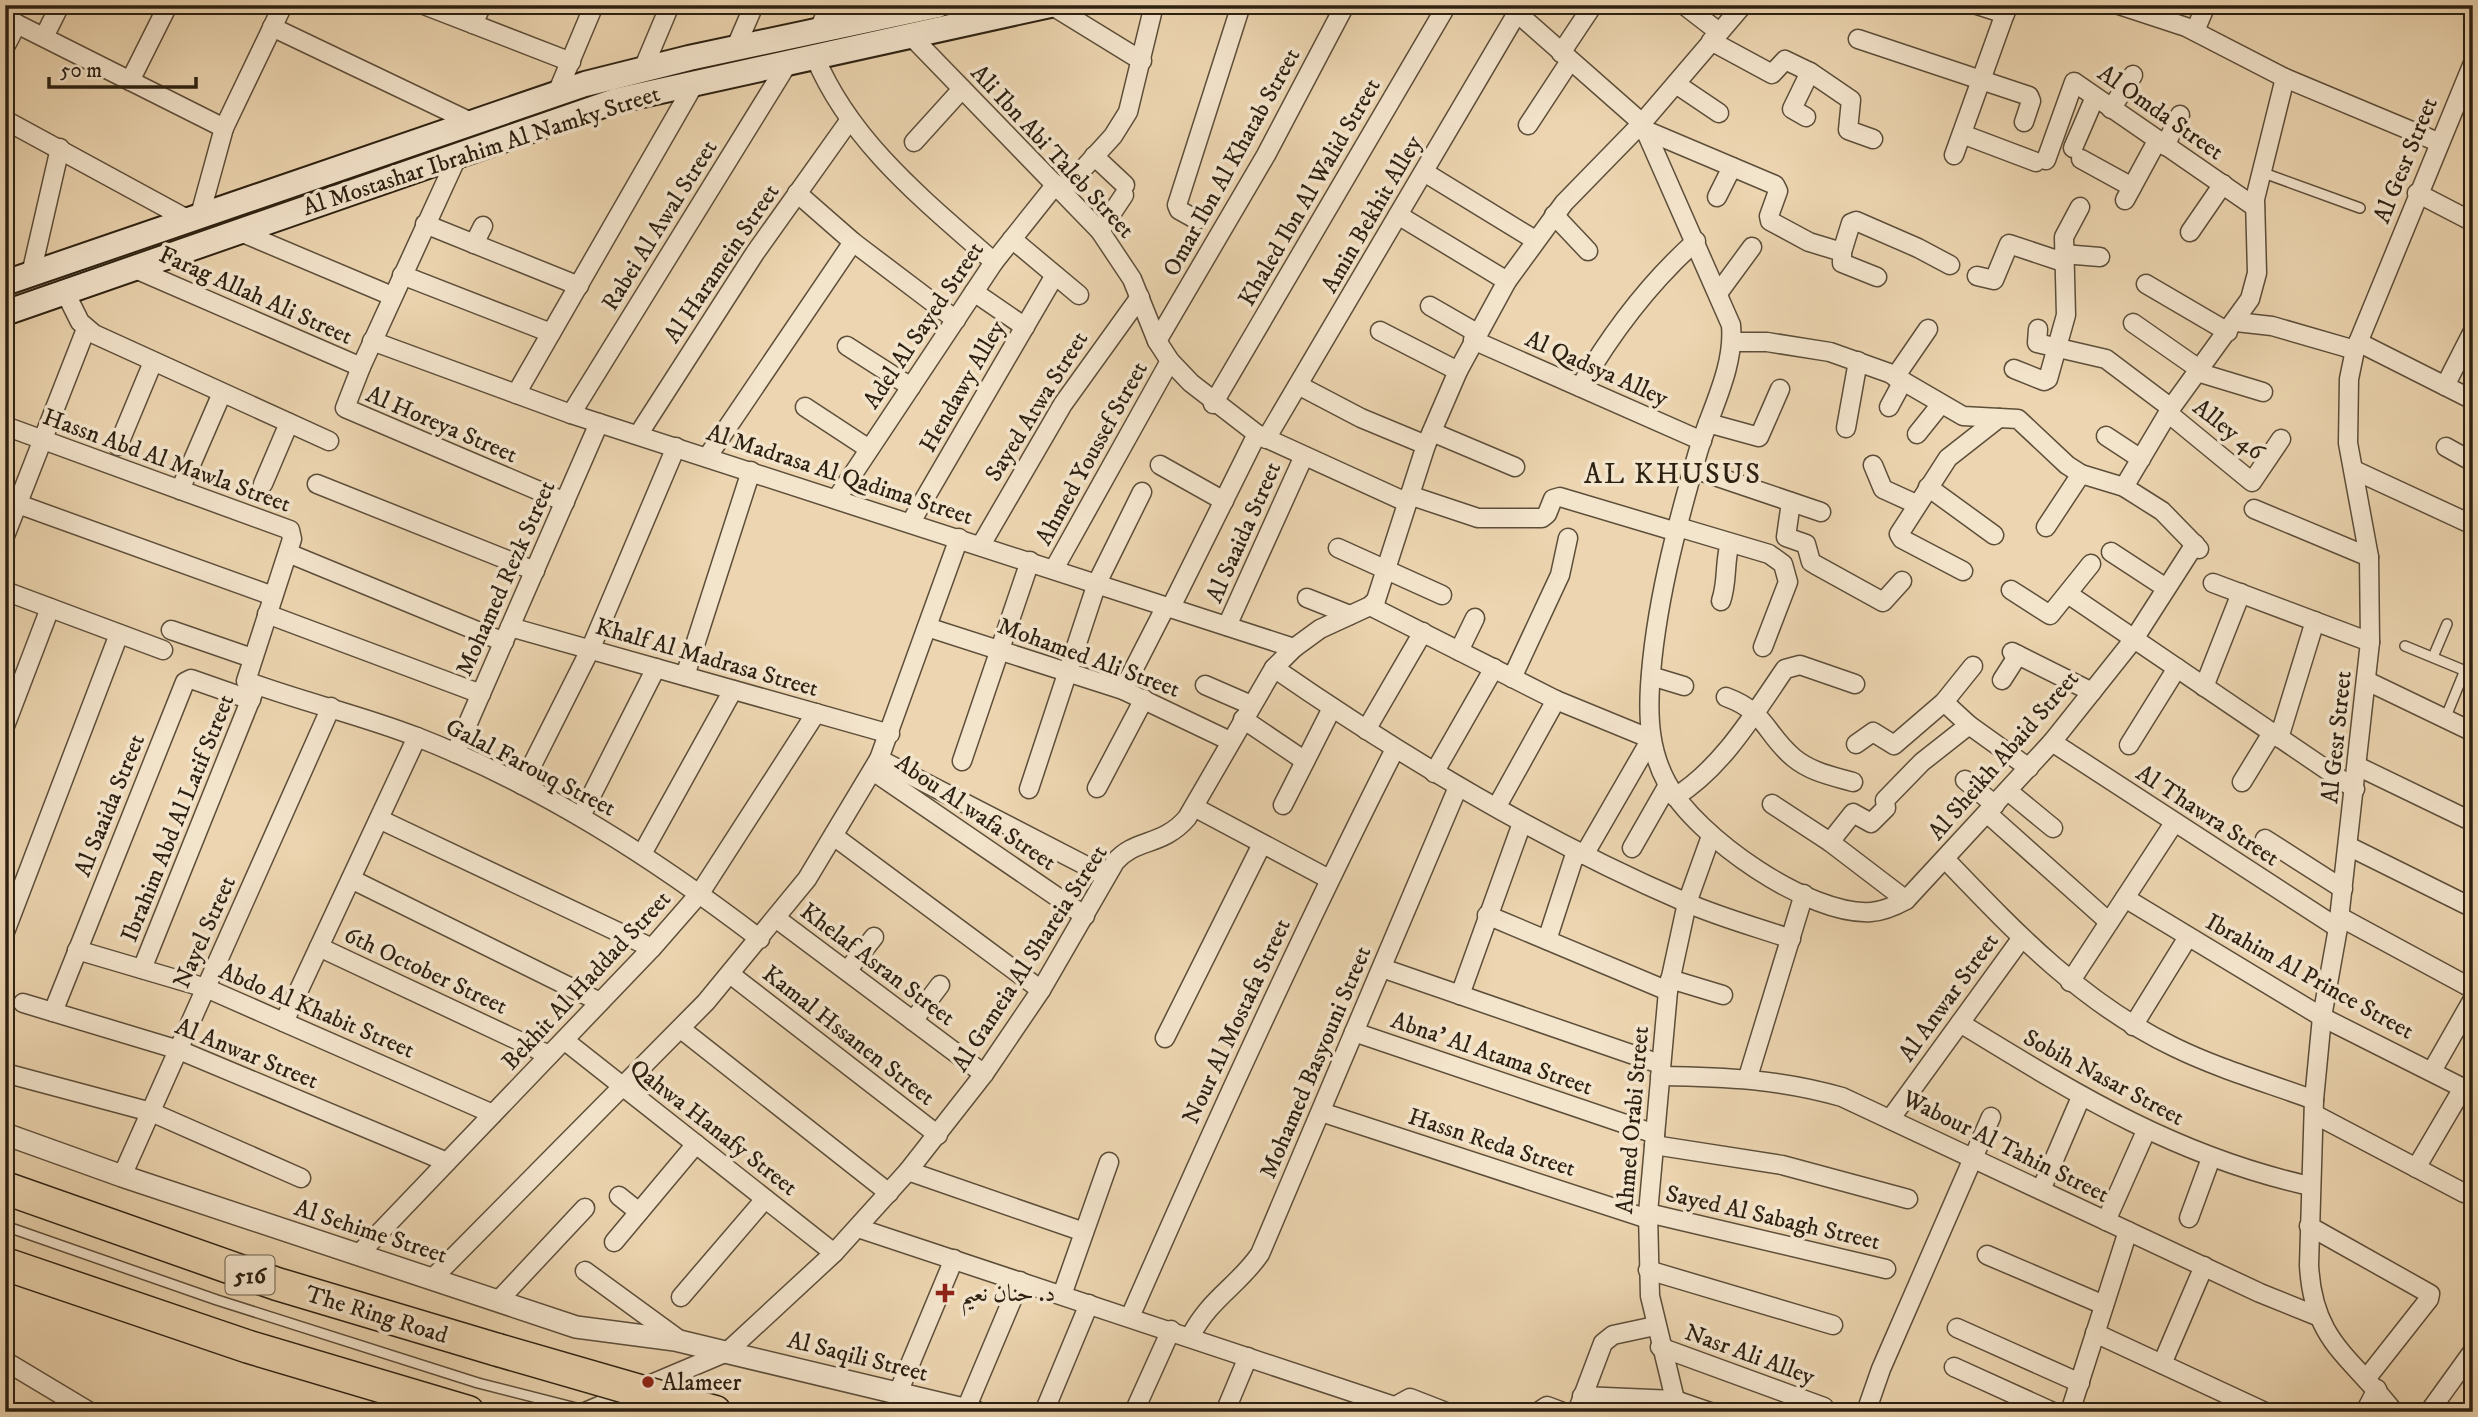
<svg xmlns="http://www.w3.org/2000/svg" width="2478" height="1417" font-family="'IM FELL DW Pica',Amiri,serif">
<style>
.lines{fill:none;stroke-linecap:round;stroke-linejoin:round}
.service-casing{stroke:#5d4e3a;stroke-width:12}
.minor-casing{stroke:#5d4e3a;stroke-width:21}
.tertiary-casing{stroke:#5d4e3a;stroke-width:24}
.secondary-casing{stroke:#2d2112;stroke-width:28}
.motorway-casing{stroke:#2d2112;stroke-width:35}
.service{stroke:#f3e4cc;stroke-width:9}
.minor{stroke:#f3e4cc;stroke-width:18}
.tertiary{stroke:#f3e4cc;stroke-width:21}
.secondary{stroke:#f3e4cc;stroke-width:24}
.motorway{stroke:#ecd5b0;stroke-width:32}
.service-bridge-casing{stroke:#5d4e3a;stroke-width:12;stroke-linecap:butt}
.motorway-bridge-casing{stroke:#2d2112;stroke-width:35;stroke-linecap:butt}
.service-bridge{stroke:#f3e4cc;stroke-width:9}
.motorway-bridge{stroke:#ecd5b0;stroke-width:32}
.poi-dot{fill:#8f2418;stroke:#f3e4cc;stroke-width:2.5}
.labels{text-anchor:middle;stroke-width:7;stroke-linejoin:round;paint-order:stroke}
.shield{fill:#f3e4cc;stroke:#685c4a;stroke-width:2}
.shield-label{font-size:23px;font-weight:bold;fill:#2d2112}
.street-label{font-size:24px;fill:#2d2112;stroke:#f3e4cc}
.poi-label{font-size:24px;fill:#2d2112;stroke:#f3e4cc;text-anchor:start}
.quarter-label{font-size:28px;letter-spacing:2px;fill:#2d2112;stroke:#f3e4cc}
</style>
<rect width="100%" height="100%" fill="#ecd5b0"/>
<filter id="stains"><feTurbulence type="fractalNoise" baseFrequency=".00286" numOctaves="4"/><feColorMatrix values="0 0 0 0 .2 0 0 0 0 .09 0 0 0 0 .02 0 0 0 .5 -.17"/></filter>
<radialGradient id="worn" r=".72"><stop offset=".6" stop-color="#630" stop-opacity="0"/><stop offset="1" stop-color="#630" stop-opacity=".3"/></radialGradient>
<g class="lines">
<!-- service casing -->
<g class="service-casing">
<g id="service">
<polyline points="2261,172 2360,208"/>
<polyline points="2405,646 2473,674"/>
<polyline points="2433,657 2447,624"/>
<polyline points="2445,719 2465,670"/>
<polyline points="5,1226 217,1300 478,1383"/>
</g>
</g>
<!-- minor casing -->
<g class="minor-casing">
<g id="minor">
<polyline points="424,5 571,62"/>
<polyline points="1051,5 1142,61"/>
<path d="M1508 5 1642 123 1731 325C1735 368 1710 411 1698 452 1676 528 1655 607 1650 686 1648 720 1650 752 1667 783 1696 837 1809 916 1871 912 1884 911 1895 906 1906 900L2052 742 2134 639 2195 544"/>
<polyline points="1684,5 1719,32"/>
<polyline points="1977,5 2005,14"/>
<polyline points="2119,5 2186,27 2285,78 2438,142"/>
<polyline points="5,18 224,128"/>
<polyline points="473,24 482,5"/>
<polyline points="272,27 471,122"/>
<polyline points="818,31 830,5"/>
<polyline points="2195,31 2206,5"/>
<polyline points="911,36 1100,231 1132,279 1157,341 1170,361 1191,383 1257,434 1406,502"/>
<polyline points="44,37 60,5"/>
<polyline points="1858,39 2029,96 2031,101 2024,122"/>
<polyline points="1711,41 1772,74 1785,60 1810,72 1851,100 1848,130 1873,139"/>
<polyline points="5,47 17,24"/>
<polyline points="735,49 754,5"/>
<polyline points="1561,53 1593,5"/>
<path d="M815 57C851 143 925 201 994 262"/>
<polyline points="643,69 670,5"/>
<polyline points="130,81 168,5"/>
<polyline points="1676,84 1719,113"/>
<polyline points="557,93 594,5"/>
<polyline points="2111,109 2133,75"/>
<polyline points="1806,117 1792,109 1810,72"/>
<polyline points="5,120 187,219"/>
<polyline points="1528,125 1570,61"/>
<polyline points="1645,130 1775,185 1778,191 1769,216 1770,221 1809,242 1842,252 1842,263 1877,277"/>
<polyline points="1962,134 2036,162"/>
<polyline points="914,142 962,89"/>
<polyline points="2165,146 2180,115"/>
<polyline points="2073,148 2095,97"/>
<polyline points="459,153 361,367 345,408 565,502"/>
<polyline points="1954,155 2008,5"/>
<polyline points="1094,156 1125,185"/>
<polyline points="2081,159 2132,187"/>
<polyline points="2046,160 2074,82 2255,207"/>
<polyline points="1424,172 1535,240"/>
<polyline points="1063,191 1113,136 1128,112 1154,5"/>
<polyline points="797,193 853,242 956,320"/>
<polyline points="2417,193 2473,222"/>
<polyline points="1717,197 1732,167"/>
<polyline points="2125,200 2157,141"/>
<polyline points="200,215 224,128 283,5"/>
<polyline points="1398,215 1507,281"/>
<polyline points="1554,215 1588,251"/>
<polyline points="1197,220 1179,210 1177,205 1241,5"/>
<polyline points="425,224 579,286"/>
<polyline points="238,231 392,296"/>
<polyline points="1100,231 1124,195"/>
<polyline points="2190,232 2223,184"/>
<polyline points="1012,239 1079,295"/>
<polyline points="474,244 483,226"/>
<polyline points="1842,252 1851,223 1856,221 1918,248 1950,265"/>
<polyline points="2063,254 2100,257"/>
<polyline points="133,268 361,367"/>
<polyline points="31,274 60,148"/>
<polyline points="402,275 551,333"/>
<polyline points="1977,276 1994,280 2009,244 2063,262"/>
<polyline points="2146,284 2228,332"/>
<polyline points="65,292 80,322 94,334 329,441"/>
<polyline points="974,292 1025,327"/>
<polyline points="1719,292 1752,247"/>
<polyline points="1430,306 1477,333"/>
<polyline points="2236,322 2272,326 2355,350"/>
<polyline points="2133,323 2199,369"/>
<polyline points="2038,329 2037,343 2106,359 2171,408"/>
<polyline points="1380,331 1458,371"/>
<polyline points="1473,340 1702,441"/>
<polyline points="372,341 571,414 1294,648"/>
<polyline points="1157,341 1266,155 1345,5"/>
<polyline points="1732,342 1767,342 1830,352 1889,373 1963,416 2018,419 2067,465 2081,474 2124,487 2162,511 2199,549"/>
<polyline points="2358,342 2473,400"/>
<polyline points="847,346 911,387"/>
<polyline points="2014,369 2044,381 2048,379 2066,315 2064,237 2080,207"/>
<polyline points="2197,372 2263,392"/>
<polyline points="1895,377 1928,329"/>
<polyline points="1298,385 1361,418 1426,445"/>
<polyline points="2445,386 2473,331"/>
<path d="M1580 387C1612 332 1648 284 1696 241"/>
<polyline points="516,394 696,81"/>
<polyline points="1213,404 1447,5"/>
<polyline points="805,407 869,449"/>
<polyline points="1889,407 1903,381"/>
<polyline points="2168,413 2252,482 2281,439"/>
<polyline points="571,414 788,63"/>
<polyline points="1708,423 1759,437 1780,389"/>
<path d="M5 426 290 530 292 539 246 681C302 702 361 715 417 737 542 786 654 858 760 939"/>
<polyline points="1846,428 1858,361"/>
<polyline points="1432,432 1515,467"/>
<polyline points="1917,434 1941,404"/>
<polyline points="638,435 755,253 849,121"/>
<polyline points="2106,436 2141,459"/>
<polyline points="1266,439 1517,13"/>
<polyline points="118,446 153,362"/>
<polyline points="2446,447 2473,462"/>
<polyline points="708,456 853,242"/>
<polyline points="1160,465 1224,501"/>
<polyline points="1873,465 1883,489 1916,504"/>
<polyline points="1694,469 1821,512"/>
<polyline points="2354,470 2473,525"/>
<polyline points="263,484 289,423"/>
<polyline points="317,484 535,571"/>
<polyline points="1928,487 1994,535"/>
<polyline points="2124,487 2171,408 2250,299 2257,273 2255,199 2285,78"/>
<polyline points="180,490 222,393"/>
<polyline points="1409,495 1478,518 1542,518 1547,514 1553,499 1560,497 1677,532"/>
<polyline points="837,498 994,262 1056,184"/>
<polyline points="1791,502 1786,537 1806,544 1811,562 1816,565 1883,602 1902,581"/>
<polyline points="18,504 273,596"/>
<polyline points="2254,509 2369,557"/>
<polyline points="911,522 1055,275"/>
<polyline points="1678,527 1769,554 1783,564 1788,582 1763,647"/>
<polyline points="2046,527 2081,474"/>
<polyline points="5,536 86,329"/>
<polyline points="981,545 1063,404 1140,297"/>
<polyline points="1338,548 1442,595"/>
<polyline points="2111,552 2166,588"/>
<polyline points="288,553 504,642"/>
<polyline points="1054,569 1170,361"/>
<polyline points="1963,571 1902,539 1899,534 1948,458 1999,418"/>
<polyline points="2213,583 2370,642"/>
<polyline points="2011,590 2050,615 2091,564"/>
<polyline points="5,591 163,650"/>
<polyline points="2068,594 2355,789"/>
<polyline points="1307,598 1350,615"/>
<path d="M1721 601C1728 581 1724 563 1730 543"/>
<polyline points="1370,606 1556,700 1651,739 1584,855"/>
<polyline points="1171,607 1257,434"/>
<polyline points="267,614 481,694"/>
<polyline points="1227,626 1303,458"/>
<polyline points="510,627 890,734"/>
<polyline points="927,627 1123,690 1230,741"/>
<polyline points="171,630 252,658"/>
<polyline points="1459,651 1475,618"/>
<polyline points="2012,652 2092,692"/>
<path d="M1274 668C1404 758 1539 839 1685 902 1719 917 1756 927 1791 939"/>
<polyline points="685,676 751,471"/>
<polyline points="1651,676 1684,686"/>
<polyline points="1512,678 1560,575 1568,538"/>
<polyline points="2002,680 2018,655"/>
<polyline points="2367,681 2473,732"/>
<polyline points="1205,685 1251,705"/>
<polyline points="2204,687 2241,593"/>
<polyline points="1123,690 1166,606"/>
<path d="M1726 697C1767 712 1765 734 1794 758 1811 772 1832 776 1853 782"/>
<polyline points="1944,702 1969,725 2029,768"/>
<polyline points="1243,719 1305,761"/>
<polyline points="5,726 50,608"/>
<polyline points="1366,730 1423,632"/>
<polyline points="2279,738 2315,621"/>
<polyline points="2052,742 2338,928"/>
<polyline points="1856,744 1873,732 1894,745 1944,702 1973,666"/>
<polyline points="2129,745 2177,668"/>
<polyline points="455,753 599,423"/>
<polyline points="879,759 1106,876"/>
<polyline points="962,761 1030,561"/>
<polyline points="2357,766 2473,822"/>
<polyline points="873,771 1085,916"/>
<polyline points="1434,773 1494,668"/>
<polyline points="1965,780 1995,805"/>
<polyline points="2242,782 2272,733"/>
<polyline points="522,785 590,650 676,447"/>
<polyline points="1097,788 1144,699"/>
<polyline points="1029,789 1097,583 1142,492"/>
<polyline points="2008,791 2053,828"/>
<path d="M1675 797C1722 768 1754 714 1785 669L1800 665 1855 684"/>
<polyline points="1501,799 1556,700"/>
<polyline points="1772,804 1830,842 1906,900"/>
<polyline points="1283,805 1332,708"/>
<polyline points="1194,807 1329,879"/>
<polyline points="1988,814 2109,922"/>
<polyline points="581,816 656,668"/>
<polyline points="379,819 652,948"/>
<polyline points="835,837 1041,990"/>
<polyline points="2265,839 2343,889"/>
<polyline points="1830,842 1853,813 1871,823 1886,808 1885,800 1922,762 1969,725"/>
<polyline points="2348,846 2473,908"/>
<polyline points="1632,848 1668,785"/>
<polyline points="642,854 733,690"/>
<path d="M1945 859C2015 932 2082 1003 2174 1047 2219 1069 2268 1083 2314 1100"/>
<polyline points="351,879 600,1002"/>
<polyline points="2125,898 2322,1017 2473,1093"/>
<polyline points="1487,915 1668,991"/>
<polyline points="2340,917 2473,989"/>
<polyline points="777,919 984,1074"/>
<polyline points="5,932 119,634"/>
<polyline points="1547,940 1576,851"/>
<polyline points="319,947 549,1055"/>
<polyline points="77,950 206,988 493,1114"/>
<polyline points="1382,968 1660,1064"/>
<polyline points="142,969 254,691"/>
<polyline points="847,971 874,937"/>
<polyline points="730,974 938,1135"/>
<polyline points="1670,979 1723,995"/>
<polyline points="2070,982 2174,823"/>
<polyline points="1460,995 1522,823"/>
<polyline points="23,1003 179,1050 447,1162"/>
<polyline points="53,1012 185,682 191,679 251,700"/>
<polyline points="913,1021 940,985"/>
<polyline points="284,1022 417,737"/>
<path d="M1960 1023C2076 1094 2175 1156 2310 1186"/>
<polyline points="2133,1026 2188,937"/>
<polyline points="681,1029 889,1193"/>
<polyline points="1354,1032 1655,1134"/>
<polyline points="1165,1038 1262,844"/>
<polyline points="564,1040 834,1253"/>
<polyline points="2432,1071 2473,999"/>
<polyline points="5,1073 151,1112 301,1178"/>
<path d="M1660 1076C1725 1077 1779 1079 1842 1097L2260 1293 2317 1316"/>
<polyline points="1748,1077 1804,894"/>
<polyline points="1321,1112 1648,1219"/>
<polyline points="2314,1114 2464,1193 2473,1189"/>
<polyline points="1891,1118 2021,939"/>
<polyline points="1654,1145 1782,1165 1908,1199"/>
<polyline points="2416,1168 2463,1088"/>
<polyline points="908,1171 1084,1232"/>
<polyline points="122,1176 331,707"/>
<polyline points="2041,1190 2081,1097"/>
<polyline points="619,1196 639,1212"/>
<polyline points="1648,1213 1886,1269"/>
<polyline points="2189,1218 2211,1158"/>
<polyline points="2106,1221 2146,1131"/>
<polyline points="2309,1226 2430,1294 2429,1299 2366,1379"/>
<polyline points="858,1228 1397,1407"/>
<polyline points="614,1242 696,1144"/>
<polyline points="358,1255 652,948 700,893 816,713"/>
<polyline points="1987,1255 2104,1305"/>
<polyline points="1648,1270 1833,1325"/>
<polyline points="585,1271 681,1341"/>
<polyline points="432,1279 706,1002 807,879 879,759 959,538"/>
<polyline points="1062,1295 1109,1162"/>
<polyline points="681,1297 765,1199"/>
<polyline points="498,1301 585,1208"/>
<path d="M1130 1317C1214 1125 1300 936 1395 749"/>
<polyline points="1957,1328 2080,1383"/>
<polyline points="2095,1333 2265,1412"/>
<path d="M1190 1337C1210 1298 1238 1286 1260 1254L1458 787"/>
<polyline points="1660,1347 1824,1407"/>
<polyline points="5,1361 90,1412"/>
<polyline points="2162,1364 2204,1266"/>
<polyline points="1954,1367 2053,1412"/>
<polyline points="898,1393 954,1259"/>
<polyline points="1582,1396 1675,1400 1710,1412"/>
<polyline points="966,1409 1020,1281"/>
<path d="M585 1412 727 1352 834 1253 908 1171 984 1074 1041 990 1115 862C1135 838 1162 847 1187 818L1274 668 1294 648 1320 629 1370 606 1376 600 1426 445 1458 371 1507 281 1564 203 1642 123 1743 5"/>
<polyline points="1044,1412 1089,1304"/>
<polyline points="1134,1412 1171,1330"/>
<polyline points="1225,1412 1248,1357"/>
<polyline points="1395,1412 1399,1404 1410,1398 1446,1412"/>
<polyline points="1538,1412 1547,1406 1563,1412"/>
<polyline points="1577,1412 1603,1343 1613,1335 1655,1326"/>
<polyline points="1678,1412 1650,1296 1648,1213 1668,991 1687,903 1711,836"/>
<polyline points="1866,1412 1881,1369 1991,1117"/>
<polyline points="2070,1412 2128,1231"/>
<polyline points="2365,1412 2377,1389"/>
<path d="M2394 1412C2351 1356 2313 1342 2309 1265L2314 1100 2322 1017 2338 928 2370 642 2369 557 2348 443 2349 379 2355 350 2473 63"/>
<polyline points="2429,1412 2473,1351"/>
</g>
</g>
<!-- tertiary casing -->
<g class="tertiary-casing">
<polyline id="tertiary" points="5,1134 122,1176 576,1327 675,1340 976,1412"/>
</g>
<!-- secondary casing -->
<g class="secondary-casing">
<g id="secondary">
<polyline points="5,283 585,84 689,58 938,5"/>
<polyline points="5,313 615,101 1050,5"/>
</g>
</g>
<!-- motorway casing -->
<g class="motorway-casing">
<g id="motorway">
<polyline points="5,1188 277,1284 498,1350"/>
<polyline points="5,1264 249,1347 468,1412"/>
<polyline points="685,1404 715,1412"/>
</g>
</g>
<!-- service -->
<use href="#service" class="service"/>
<!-- minor -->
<use href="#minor" class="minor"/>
<!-- tertiary -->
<use href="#tertiary" class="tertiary"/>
<!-- secondary -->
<use href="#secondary" class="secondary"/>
<!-- motorway -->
<use href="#motorway" class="motorway"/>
<!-- service-bridge casing -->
<g class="service-bridge-casing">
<polyline id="service-bridge" points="478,1383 592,1412"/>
</g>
<!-- motorway-bridge casing -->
<g class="motorway-bridge-casing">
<polyline id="motorway-bridge" points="498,1350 685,1404"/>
</g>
<!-- service-bridge -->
<use href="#service-bridge" class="service-bridge"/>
<!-- motorway-bridge -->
<use href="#motorway-bridge" class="motorway-bridge"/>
</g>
<!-- markers -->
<g class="poi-dot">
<path d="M941.5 1282.5h7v7h7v7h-7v7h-7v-7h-7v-7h7z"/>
<circle cx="648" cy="1382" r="7"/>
</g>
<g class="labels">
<!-- shield labels -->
<rect class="shield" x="225.5" y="1255.5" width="49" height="39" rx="5"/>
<g class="shield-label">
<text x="250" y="1283">516</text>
</g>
<!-- street labels -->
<g class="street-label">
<text transform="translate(2161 112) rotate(35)" y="8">Al Omda Street</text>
<text transform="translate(481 150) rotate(-18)" y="8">Al Mostashar Ibrahim Al Namky Street</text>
<text transform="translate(1053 151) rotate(47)" y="8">Ali Ibn Abi Taleb Street</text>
<text transform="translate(2405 160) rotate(-68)" y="8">Al Gesr Street</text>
<text transform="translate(1231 162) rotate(-61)" y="8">Omar Ibn Al Khatab Street</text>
<text transform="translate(1309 192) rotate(-60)" y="8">Khaled Ibn Al Walid Street</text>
<text transform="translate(1371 214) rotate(-60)" y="8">Amin Bekhit Alley</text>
<text transform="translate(659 225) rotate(-58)" y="8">Rabei Al Awal Street</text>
<text transform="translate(721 263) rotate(-56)" y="8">Al Haramein Street</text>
<text transform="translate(256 295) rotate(24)" y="8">Farag Allah Ali Street</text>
<text transform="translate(923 325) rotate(-56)" y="8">Adel Al Sayed Street</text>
<text transform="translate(1597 368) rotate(24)" y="8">Al Qadsya Alley</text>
<text transform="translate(962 386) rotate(-60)" y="8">Hendawy Alley</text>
<text transform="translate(1036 406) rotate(-58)" y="8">Sayed Atwa Street</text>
<text transform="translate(442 424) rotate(23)" y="8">Al Horeya Street</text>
<text transform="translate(2229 429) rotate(38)" y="8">Alley 46</text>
<text transform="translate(1091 453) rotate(-61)" y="8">Ahmed Youssef Street</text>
<text transform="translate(167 460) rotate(20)" y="8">Hassn Abd Al Mawla Street</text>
<text transform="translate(840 474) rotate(18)" y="8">Al Madrasa Al Qadima Street</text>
<text transform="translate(1243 532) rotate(-66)" y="8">Al Saaida Street</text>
<text transform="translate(505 578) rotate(-66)" y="8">Mohamed Rezk Street</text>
<text transform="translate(707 657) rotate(16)" y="8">Khalf Al Madrasa Street</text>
<text transform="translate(1089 657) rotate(20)" y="8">Mohamed Ali Street</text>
<text transform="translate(2336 737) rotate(-84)" y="8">Al Gesr Street</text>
<text transform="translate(2003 755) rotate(-49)" y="8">Al Sheikh Abaid Street</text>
<text transform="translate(531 767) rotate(27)" y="8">Galal Farouq Street</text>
<text transform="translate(109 805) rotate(-68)" y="8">Al Saaida Street</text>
<text transform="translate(976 812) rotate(34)" y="8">Abou Al wafa Street</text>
<text transform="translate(2208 815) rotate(33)" y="8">Al Thawra Street</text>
<text transform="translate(177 818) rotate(-68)" y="8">Ibrahim Abd Al Latif Street</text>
<text transform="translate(204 932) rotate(-66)" y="8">Nayel Street</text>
<text transform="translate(1029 958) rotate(-57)" y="8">Al Gameia Al Shareia Street</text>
<text transform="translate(878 964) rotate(37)" y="8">Khelaf Asran Street</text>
<text transform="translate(426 970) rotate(25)" y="8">6th October Street</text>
<text transform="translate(2310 976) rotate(29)" y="8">Ibrahim Al Prince Street</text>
<text transform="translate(586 980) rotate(-47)" y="8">Bekhit Al Haddad Street</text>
<text transform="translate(1948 997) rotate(-54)" y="8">Al Anwar Street</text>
<text transform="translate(317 1010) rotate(23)" y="8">Abdo Al Khabit Street</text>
<text transform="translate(1236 1021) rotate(-65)" y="8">Nour Al Mostafa Street</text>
<text transform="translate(849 1035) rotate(38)" y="8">Kamal Hssanen Street</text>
<text transform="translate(247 1053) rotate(22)" y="8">Al Anwar Street</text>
<text transform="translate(1492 1053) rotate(19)" y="8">Abna' Al Atama Street</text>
<text transform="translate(1315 1062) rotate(-67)" y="8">Mohamed Basyouni Street</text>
<text transform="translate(2104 1077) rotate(28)" y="8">Sobih Nasar Street</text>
<text transform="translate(1632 1120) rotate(-85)" y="8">Ahmed Orabi Street</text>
<text transform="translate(714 1127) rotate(38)" y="8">Qahwa Hanafy Street</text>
<text transform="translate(1492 1142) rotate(18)" y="8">Hassn Reda Street</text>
<text transform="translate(2006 1146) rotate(26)" y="8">Wabour Al Tahin Street</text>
<text transform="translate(1773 1217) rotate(13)" y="8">Sayed Al Sabagh Street</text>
<text transform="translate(371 1231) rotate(18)" y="8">Al Sehime Street</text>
<text transform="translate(377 1314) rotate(17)" y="8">The Ring Road</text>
<text transform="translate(1750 1354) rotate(20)" y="8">Nasr Ali Alley</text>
<text transform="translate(858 1356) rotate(14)" y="8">Al Saqili Street</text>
</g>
<!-- poi labels -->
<g class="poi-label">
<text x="961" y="1301">د. حنان نعيم</text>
<text x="662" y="1390">Alameer</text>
</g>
<!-- quarter labels -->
<g class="quarter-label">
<text x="1673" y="483">AL KHUSUS</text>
</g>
</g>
<!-- margin -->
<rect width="2478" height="1417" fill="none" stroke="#ecd5b0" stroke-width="28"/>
<rect x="7" y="7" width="2464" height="1403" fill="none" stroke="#2d2112" stroke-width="3.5"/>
<rect x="14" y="14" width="2450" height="1389" fill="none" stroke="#2d2112" stroke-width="2"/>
<!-- scale -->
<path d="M49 77v10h147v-10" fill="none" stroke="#2d2112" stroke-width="3.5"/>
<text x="60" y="77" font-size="21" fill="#2d2112" stroke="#f3e4cc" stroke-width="5" paint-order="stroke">50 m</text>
<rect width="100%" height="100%" filter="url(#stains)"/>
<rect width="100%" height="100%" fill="url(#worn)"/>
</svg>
